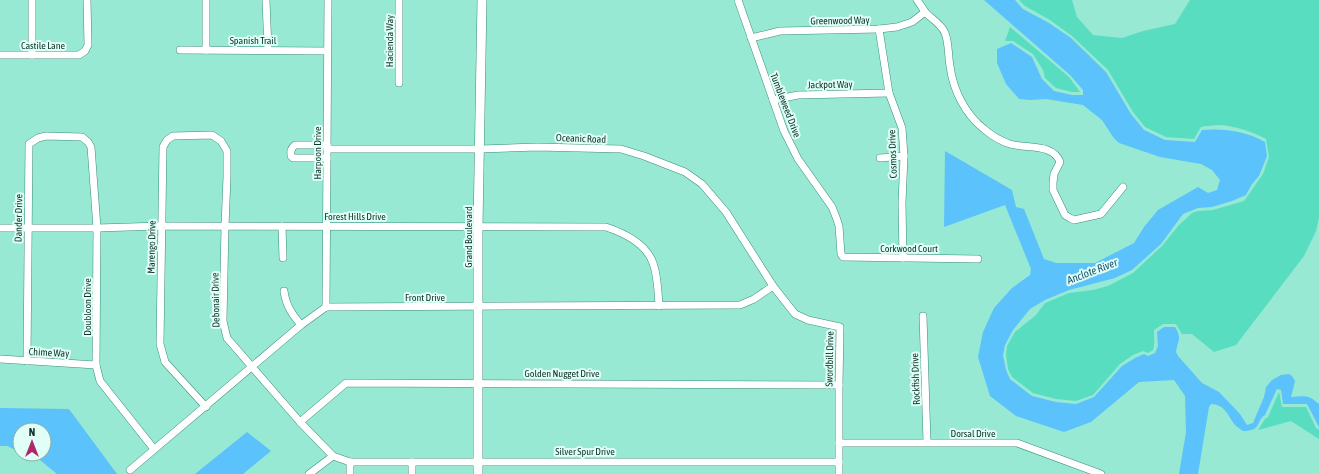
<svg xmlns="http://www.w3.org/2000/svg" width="1319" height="474" font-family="'Asap Condensed',sans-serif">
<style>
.green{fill:#59ddc0}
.water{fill:#5bc2fb}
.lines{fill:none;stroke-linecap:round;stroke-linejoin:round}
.minor-casing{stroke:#3b8d7b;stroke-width:8}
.tertiary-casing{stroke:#3b8d7b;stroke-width:10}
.minor{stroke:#fff;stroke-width:7}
.tertiary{stroke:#fff;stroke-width:9}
.labels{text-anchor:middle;stroke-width:4;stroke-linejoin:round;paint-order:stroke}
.street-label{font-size:10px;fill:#11332c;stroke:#e0fff6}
.water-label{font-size:11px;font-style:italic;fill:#1b5270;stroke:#e0fff6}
</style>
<rect width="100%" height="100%" fill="#97e9d3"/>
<!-- green -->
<g class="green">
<path d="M1019 0H1072L1077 17 1093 35 1122 38 1143 31 1175 24 1190 0H1319V218L1316 231 1304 256 1236 345 1214 352 1192 334H1182L1176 324H1163L1154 330C1154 336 1155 346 1153 350L1148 353 1143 351 1133 355 1120 364 1093 395 1076 401 1056 399 1033 393 1012 377 1008 369 1006 355 1007 346 1015 332 1036 315 1045 303 1069 293 1093 290 1108 286 1133 273 1162 246 1179 225 1192 213 1198 211 1213 210 1244 201 1263 174 1269 157 1266 139C1253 132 1235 126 1220 125 1214 125 1207 126 1201 127L1194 139 1166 137 1145 127 1133 112 1108 70 1072 36 1050 20 1025 6Z"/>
<polygon points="1010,27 1069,77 1080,92 1072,92 1056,88 1045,78 1043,70 1033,54 1013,41 1005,41"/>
<polygon points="1279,392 1282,407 1306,407 1316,428 1319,430 1319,439 1291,421 1258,430 1265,419 1268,417"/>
</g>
<!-- water -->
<g class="water">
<path d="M984 0H1015L1023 9 1049 23 1071 38 1106 72 1131 114 1144 130 1165 140 1195 142 1202 130C1224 128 1246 131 1265 142L1267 156 1259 176 1252 184 1246 195 1232 201 1212 207 1198 208 1183 214 1161 244 1132 270 1115 278 1069 290 1045 300 1030 309 1013 330 1005 345 1003 355 1006 370 1010 379 1032 396 1056 402 1076 404 1094 397 1122 366 1135 358 1144 354 1148 356 1155 353 1158 346 1157 332 1164 327H1175C1182 338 1178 340 1176 352L1178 356 1202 383 1219 392 1240 414 1247 425 1253 423 1264 397 1266 387 1272 380 1281 375 1289 374 1292 376 1295 381 1291 397C1304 396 1308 394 1319 404V427L1307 404H1283L1281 390 1277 389 1265 415C1255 422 1262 431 1243 431 1240 429 1237 427 1235 425 1228 416 1225 404 1211 404L1209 407 1198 474H1179L1186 432 1185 396 1174 380 1139 382 1091 422 1064 432 1016 416 990 396 978 357 983 332 994 308 1012 288 1030 275 1031 269 1005 205 944 227 945 151 1012 190 1016 207 1024 209 1044 259 1056 263H1095L1134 243 1144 227 1158 210 1198 187 1208 193 1217 190 1220 180 1212 170 1201 164 1160 157 1119 143 1113 137 1102 120 1083 105 1046 99 1030 100 1019 99 1006 84 997 63V49L1011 43 1032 57 1042 79 1054 91 1072 95H1083V90L1070 75Z"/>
<polygon points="0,408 69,409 117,474 57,474 40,460 26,454 44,454 44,430 20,430 20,452 7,446 0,446"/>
<polygon points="247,432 271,451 243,474 195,474"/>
</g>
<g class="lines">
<!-- minor casing -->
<g class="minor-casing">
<g id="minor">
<polyline points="32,0 32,55"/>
<polyline points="266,0 268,50"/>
<polyline points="738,0 784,131 798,159 832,207 836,217 839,226 841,254 843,257 978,259"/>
<path d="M917 0C920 4 923 9 926 13 932 19 942 25 945 33 949 43 948 55 950 66 953 90 965 114 984 129 992 136 1001 141 1010 144 1026 149 1053 143 1060 162L1054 174 1053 183V190L1065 215 1070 218 1074 220 1101 214 1123 187"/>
<polyline points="879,29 889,93 902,128 904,156 902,203 903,258"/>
<polyline points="751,38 780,31 879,29 897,27 912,22 925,12"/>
<polyline points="180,50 327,51"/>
<polyline points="206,50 206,0"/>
<polyline points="0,55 79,55 85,51 88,45 87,0"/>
<polyline points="399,83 399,0"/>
<polyline points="773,100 798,95 889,93"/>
<polyline points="327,149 480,149 537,147 621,149 644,156 685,172 702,184 726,212 773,286 795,314 808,320 840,327 839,385 839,474"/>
<path d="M327 158H293L291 156C290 151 291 148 295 145H327"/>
<polyline points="880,158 904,156"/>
<polyline points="282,226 283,258"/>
<path d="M0 228H97L161 226 606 227C624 233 646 243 653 263 658 277 658 292 659 306"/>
<path d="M284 291C286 306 292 314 301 325"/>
<polyline points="326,307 328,0"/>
<polyline points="923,316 927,442"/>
<polyline points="0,359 96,365"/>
<polyline points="27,361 29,144 38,138 46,136 82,137 88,142 91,147 97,228 96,365 100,381 154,449"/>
<polyline points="206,407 165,362 160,344 163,147 167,140 173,136 212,135 221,141 227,151 227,177 225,226 223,321 227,338 300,422 333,456 350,462 839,462"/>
<polyline points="300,422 346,383 839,385"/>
<polyline points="839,443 1017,443 1101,474"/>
<polyline points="130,470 301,325 326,307 740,305 754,299 773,286"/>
<polyline points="309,474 333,456"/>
<polyline points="350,474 350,462"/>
<polyline points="412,474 412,462"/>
</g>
</g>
<!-- tertiary casing -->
<g class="tertiary-casing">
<polyline id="tertiary" points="478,474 478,226 482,0"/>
</g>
<!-- minor -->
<use href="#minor" class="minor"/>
<!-- tertiary -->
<use href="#tertiary" class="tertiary"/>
</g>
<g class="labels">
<!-- street labels -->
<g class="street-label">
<text transform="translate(840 20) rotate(-1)" y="4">Greenwood Way</text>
<text x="253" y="44">Spanish Trail</text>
<text transform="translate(389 41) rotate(-90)" y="4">Hacienda Way</text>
<text x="43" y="49">Castile Lane</text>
<text transform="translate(830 84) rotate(-1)" y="4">Jackpot Way</text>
<text transform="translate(786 105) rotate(69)" y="4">Tumbleweed Drive</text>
<text transform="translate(581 138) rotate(2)" y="4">Oceanic Road</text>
<text transform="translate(317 153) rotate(-90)" y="4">Harpoon Drive</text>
<text transform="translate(892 154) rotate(-92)" y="4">Cosmos Drive</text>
<text x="355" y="220">Forest Hills Drive</text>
<text transform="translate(18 218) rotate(-89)" y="4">Dander Drive</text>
<text transform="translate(468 237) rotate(-90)" y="4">Grand Boulevard</text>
<text transform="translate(151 247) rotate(-89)" y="4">Marengo Drive</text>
<text x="909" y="252">Corkwood Court</text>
<text x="425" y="301">Front Drive</text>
<text transform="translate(215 300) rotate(-91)" y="4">Debonair Drive</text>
<text transform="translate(87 307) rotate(-90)" y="4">Doubloon Drive</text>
<text transform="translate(49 352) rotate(3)" y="4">Chime Way</text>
<text transform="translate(829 359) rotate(-89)" y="4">Swordbill Drive</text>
<text x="562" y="377">Golden Nugget Drive</text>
<text transform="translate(915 379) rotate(-92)" y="4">Rockfish Drive</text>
<text x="973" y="437">Dorsal Drive</text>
<text x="585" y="455">Silver Spur Drive</text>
</g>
<!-- water labels -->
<g class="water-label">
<text transform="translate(1092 271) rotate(-21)" y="4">Anclote River</text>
</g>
</g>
<!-- north arrow -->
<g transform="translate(32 442)"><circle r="19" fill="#e0fff6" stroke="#8dada5"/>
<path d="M0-3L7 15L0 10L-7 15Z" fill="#b0286a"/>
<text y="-6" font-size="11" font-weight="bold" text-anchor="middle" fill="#11332c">N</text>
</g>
</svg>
